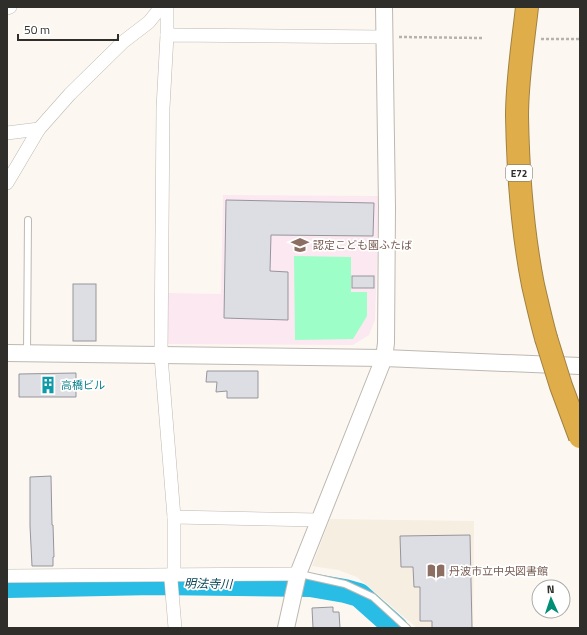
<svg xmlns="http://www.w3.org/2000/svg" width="587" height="635" font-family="'Titillium Web','Noto Sans JP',sans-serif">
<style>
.built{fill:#f6eee0}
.education{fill:#fce8f0}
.green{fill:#9dfec8}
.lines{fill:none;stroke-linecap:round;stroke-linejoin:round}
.river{stroke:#29bde5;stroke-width:24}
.building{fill:#dddde4;stroke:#96959c}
.service-casing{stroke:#bdb9b2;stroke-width:8}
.minor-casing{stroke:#bdb9b2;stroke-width:14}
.tertiary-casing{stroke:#bdb9b2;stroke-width:18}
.motorway-casing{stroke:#a18140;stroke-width:24}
.path{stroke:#b6b3ae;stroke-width:2.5;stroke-dasharray:3 2;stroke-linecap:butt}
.service{stroke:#fff;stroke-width:6}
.minor{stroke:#fff;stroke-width:13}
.tertiary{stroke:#fff;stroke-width:16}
.motorway{stroke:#dfae4b;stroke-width:22}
.motorway-bridge-casing{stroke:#a18140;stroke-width:24;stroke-linecap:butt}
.motorway-bridge{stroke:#dfae4b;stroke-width:22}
.labels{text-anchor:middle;stroke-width:3.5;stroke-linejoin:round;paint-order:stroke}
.shield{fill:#fff;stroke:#6d6d6b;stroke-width:1}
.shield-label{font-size:10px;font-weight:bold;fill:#2f2e2b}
.education-label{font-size:11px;fill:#785e54;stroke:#fff;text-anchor:start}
.culture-label{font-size:11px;fill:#0d838f;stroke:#fff;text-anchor:start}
.water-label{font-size:12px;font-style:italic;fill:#094657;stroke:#fff}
</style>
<rect width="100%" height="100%" fill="#fcf8f1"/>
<!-- built -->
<polygon class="built" points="330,519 474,521 473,628 417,628 357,577 338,570 312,566"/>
<!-- education -->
<polygon class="education" points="223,195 379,196 375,320 369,335 353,345 168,344 167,293 221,294"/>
<!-- green -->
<polygon class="green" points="294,256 351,257 351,292 367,292 367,316 353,339 295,340"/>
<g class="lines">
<!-- river -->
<polyline class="river" points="7,586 154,583 310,585 345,591 359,595 396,628"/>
</g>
<!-- building -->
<g class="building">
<polygon points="226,200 374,203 373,236 271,235 270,271 288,272 288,320 224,318"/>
<rect x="352" y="276" width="22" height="12"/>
<rect x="73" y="284" width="23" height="57"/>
<polygon points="207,371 258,371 258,398 227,398 227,391 216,392 217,382 206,382"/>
<polygon points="76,373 76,397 19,397 19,374"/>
<polygon points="51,476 52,525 53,525 54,557 53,557 53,566 32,566 30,526 30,477"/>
<polygon points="470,535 472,628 432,628 432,621 420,621 420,587 414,587 413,567 401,567 400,536"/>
<polygon points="333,607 333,612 339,612 340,628 313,628 312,608"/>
</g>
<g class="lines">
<!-- service casing -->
<g class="service-casing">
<g id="service">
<polyline points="27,352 28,220"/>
<polyline points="300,574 345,584 373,597 407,628"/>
</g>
</g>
<!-- minor casing -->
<g class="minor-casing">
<g id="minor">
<polyline points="7,8 10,7"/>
<polyline points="167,35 167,7"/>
<polyline points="7,133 39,129"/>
<polyline points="7,183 39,129 70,94 123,42 149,22 161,7"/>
<polyline points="174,517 319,520"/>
<polyline points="7,576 298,574"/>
<polyline points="175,628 171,580 174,574 174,517 161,356 163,108 167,35 384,37"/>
</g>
</g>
<!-- tertiary casing -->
<g class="tertiary-casing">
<g id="tertiary">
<polyline points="7,353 384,358 580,366"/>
<polyline points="286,628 298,574 384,358 386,343 387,208 384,7"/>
</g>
</g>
<!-- motorway casing -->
<g class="motorway-casing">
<path id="motorway" d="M527 7C523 43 517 80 517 116 518 172 522 229 533 285 537 302 541 320 546 338"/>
</g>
<!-- path -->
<g class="path">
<polyline points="399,37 482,38"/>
<polyline points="541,39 580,39"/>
</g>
<!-- service -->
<use href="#service" class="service"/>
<!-- minor -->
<use href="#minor" class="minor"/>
<!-- tertiary -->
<use href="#tertiary" class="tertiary"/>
<!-- motorway -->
<use href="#motorway" class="motorway"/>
<!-- motorway-bridge casing -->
<g class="motorway-bridge-casing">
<polyline id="motorway-bridge" points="546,338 561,386 580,437"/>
</g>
<!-- motorway-bridge -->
<use href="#motorway-bridge" class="motorway-bridge"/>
</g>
<!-- icons -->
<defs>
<g id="school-bare" transform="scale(1.38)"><path d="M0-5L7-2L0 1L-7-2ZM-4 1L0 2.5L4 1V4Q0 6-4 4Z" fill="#8d6e63" stroke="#fff" stroke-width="2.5" paint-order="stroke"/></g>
<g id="building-bare" transform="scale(1.38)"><path d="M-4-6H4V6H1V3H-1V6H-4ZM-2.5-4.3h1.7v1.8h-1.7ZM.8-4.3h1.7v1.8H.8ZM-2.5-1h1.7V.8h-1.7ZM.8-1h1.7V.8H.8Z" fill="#0f9aa8" stroke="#fff" stroke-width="2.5" paint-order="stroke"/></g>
<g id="library-bare" transform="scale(1.38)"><path d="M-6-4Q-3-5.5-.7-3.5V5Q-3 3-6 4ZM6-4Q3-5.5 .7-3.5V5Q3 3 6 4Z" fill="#8d6e63" stroke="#fff" stroke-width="2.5" paint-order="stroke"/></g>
</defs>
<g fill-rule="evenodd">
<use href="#school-bare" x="300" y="245"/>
<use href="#building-bare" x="48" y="385"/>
<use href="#library-bare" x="436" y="571"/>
</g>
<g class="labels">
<!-- shield labels -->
<rect class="shield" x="506" y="165" width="26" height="16" rx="3"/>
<g class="shield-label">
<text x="519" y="177">E72</text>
</g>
<!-- education labels -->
<g class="education-label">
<text x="313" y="249">認定こども園ふたば</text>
<text x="449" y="575">丹波市立中央図書館</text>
</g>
<!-- culture labels -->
<g class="culture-label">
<text x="61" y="389">高橋ビル</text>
</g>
<!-- water labels -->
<g class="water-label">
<text transform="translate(208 584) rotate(1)" y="4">明法寺川</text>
</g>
</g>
<!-- border -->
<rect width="587" height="635" fill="none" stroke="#2f2e2b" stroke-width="16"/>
<!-- north arrow -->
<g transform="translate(551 599) rotate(357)"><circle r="19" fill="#ffffff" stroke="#acabaa"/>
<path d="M0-3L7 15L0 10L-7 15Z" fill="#028d75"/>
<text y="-6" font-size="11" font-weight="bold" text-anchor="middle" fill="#2f2e2b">N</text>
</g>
<!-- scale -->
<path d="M18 34v6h100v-6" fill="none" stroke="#2f2e2b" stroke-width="2"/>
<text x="24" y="34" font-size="12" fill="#2f2e2b" stroke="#ffffff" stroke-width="3" paint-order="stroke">50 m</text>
</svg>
